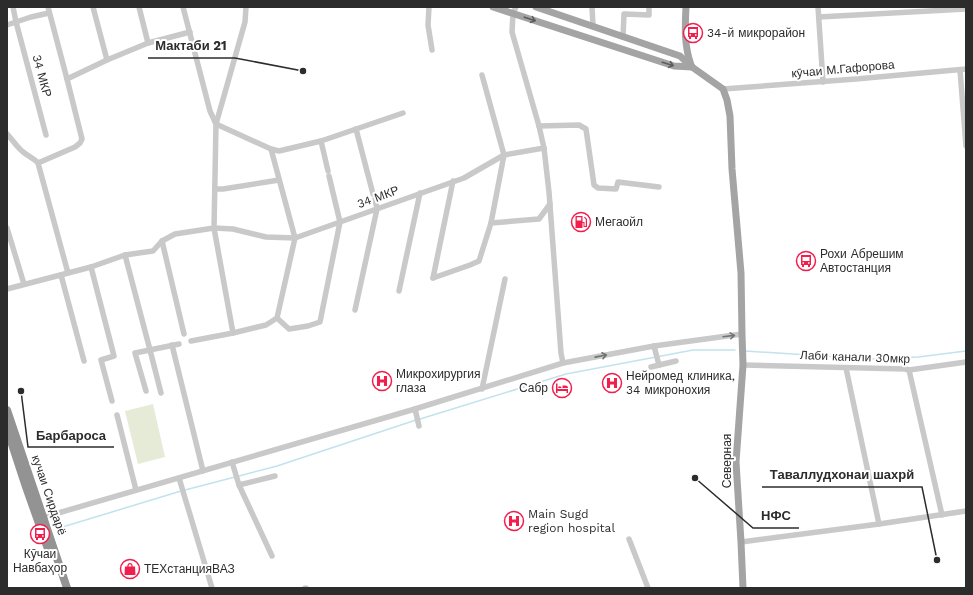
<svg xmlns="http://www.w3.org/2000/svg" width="973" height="595" font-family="'Work Sans',sans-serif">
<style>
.green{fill:#e5ebd7}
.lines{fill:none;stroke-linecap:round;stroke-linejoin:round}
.stream{stroke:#c2e2ed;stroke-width:1.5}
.minor{stroke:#c9c9c9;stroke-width:5.5}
.major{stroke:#a4a4a4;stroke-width:7}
.highway{stroke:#939393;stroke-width:8}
.oneway{stroke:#5c5c5c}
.oneway2{stroke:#737373}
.labels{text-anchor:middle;stroke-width:4;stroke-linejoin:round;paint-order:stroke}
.poi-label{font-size:12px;fill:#2c2c2c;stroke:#fff;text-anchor:start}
.street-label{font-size:12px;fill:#2c2c2c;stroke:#fff}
.leader{fill:none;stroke:#2c2c2c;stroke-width:1.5}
.callout-dot{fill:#2c2c2c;stroke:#fff;stroke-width:1.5}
.callout-label{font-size:13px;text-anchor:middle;font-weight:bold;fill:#2c2c2c;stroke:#fff;stroke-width:4;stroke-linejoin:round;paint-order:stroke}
</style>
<rect width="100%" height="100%" fill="#fff"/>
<!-- green -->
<polygon class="green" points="153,404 165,457 138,464 125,411"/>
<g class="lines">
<!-- stream -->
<g class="stream">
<polyline points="745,351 871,359 918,357 966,351"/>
<polyline points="420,419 566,374 693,350 735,350"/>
<polyline points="239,476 277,466 416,420"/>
<polyline points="185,490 235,477"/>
<polyline points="56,529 181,491"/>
</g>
<!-- minor -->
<g class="minor">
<polyline points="13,7 16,22 46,135"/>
<polyline points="48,7 67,79"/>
<polyline points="93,7 107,60"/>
<polyline points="139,7 148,43"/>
<polyline points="183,7 210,111 216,124 271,149 279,151 321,141 403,113"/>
<polyline points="429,7 428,25 432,50"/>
<polyline points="516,7 513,13 512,32 539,126 544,148 549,192 561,353 563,363"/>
<polyline points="592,7 593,26"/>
<polyline points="818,7 823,82"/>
<polyline points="819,17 966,9"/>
<polyline points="7,25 31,17 49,13"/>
<polyline points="623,37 624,14 649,15 649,7"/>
<polyline points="960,70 966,146"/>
<polyline points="482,75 504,155 491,223"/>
<polyline points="723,89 856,79 966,69"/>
<polyline points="539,126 579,125 586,129 594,185 598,188 616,189 618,182 659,187"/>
<polyline points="356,129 373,194"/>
<path d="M7 134C12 139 16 146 22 151 27 156 34 158 38 163"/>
<polyline points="321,141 328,171"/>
<polyline points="271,149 295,238 277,318"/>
<polyline points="215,189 223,189 279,180"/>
<polyline points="7,228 24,284"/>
<polyline points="162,241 184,334"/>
<polyline points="125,255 150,350 161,393"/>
<polyline points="91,267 114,356 101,360 112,401"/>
<polyline points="68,273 38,163 75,147 80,143 82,139 67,79 107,60 148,43 190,32"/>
<polyline points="61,275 84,361"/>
<polyline points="433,278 470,265 479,261 491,223 539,219 550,204"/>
<polyline points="433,278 453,181"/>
<polyline points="7,289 91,267 125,255 153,251 162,241 175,234 214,228 216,124 245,22 246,7"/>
<polyline points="399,291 420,193"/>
<polyline points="355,310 377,209 375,199"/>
<polyline points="233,333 266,325 277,318 289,329 308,326 320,322 340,222 329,176"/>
<polyline points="191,341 233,333 214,228 233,229 266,237 295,238 464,178 504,155 544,148"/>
<polyline points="172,345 203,471"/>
<polyline points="654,346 659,365"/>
<polyline points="743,365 905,369 909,370 966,362"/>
<polyline points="651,367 676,361"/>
<polyline points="846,368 879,524"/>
<polyline points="909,370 942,515"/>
<polyline points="482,389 505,279"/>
<polyline points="146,391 135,353 179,344"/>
<polyline points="415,409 419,426"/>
<polyline points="117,415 136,490"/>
<polyline points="232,462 239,485 272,556"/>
<polyline points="179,478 212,588"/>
<polyline points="239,485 275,476"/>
<polyline points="41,518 415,409 563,363 654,346 742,334"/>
<polyline points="629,539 648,588"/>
<polyline points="741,542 879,524 966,511"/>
<polyline points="305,588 306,588"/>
</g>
<!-- major -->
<g class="major">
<polyline points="493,7 674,66 692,67"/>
<polyline points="536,7 680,56 692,67 723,89 727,100 730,116 732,169 741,273 742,334 743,365 736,462 741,542 743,588"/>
<path d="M686 7C685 27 684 45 691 65"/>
</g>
<!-- highway -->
<g class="highway">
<polyline points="7,410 67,588"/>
<polyline points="7,429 26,487 48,549"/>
</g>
</g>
<!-- one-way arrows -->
<defs><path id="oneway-shaft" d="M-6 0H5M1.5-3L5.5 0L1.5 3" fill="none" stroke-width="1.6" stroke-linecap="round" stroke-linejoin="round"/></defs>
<g class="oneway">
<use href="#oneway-shaft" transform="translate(530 19) rotate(18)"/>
<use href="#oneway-shaft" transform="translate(668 64) rotate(17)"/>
</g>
<g class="oneway2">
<use href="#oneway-shaft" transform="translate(729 336) rotate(-7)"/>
<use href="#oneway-shaft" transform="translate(601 356) rotate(-11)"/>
</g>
<!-- icons -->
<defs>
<g id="bus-ring" transform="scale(1)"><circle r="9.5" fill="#fff" stroke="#f11f4d" stroke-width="1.5"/><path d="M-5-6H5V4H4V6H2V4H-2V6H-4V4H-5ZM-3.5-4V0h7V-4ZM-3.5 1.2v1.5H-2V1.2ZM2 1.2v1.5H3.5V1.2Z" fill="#f11f4d"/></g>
<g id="fuel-ring" transform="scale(1)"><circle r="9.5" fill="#fff" stroke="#f11f4d" stroke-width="1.5"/><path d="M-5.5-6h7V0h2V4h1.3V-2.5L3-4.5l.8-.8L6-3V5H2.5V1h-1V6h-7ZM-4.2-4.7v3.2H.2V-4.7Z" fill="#f11f4d"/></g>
<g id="hospital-ring" transform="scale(1)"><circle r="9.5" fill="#fff" stroke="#f11f4d" stroke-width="1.5"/><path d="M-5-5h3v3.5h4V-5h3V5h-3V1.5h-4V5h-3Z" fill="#f11f4d"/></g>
<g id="hotel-ring" transform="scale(1)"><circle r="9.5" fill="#fff" stroke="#f11f4d" stroke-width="1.5"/><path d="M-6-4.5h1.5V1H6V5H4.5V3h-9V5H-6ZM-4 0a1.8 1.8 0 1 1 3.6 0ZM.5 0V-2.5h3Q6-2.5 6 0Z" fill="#f11f4d"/></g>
<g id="shop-ring" transform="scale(1)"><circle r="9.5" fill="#fff" stroke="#f11f4d" stroke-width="1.5"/><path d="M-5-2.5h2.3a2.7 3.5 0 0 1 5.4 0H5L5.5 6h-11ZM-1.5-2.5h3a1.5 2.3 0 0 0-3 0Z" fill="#f11f4d"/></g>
</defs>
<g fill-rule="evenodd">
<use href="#bus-ring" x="693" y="33"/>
<use href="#fuel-ring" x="581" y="222"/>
<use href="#bus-ring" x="806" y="261"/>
<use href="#hospital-ring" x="382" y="381"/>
<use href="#hospital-ring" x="612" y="383"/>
<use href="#hotel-ring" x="562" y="388"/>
<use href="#hospital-ring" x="514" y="521"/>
<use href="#bus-ring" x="40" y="534"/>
<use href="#shop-ring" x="130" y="569"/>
</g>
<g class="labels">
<!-- poi labels -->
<g class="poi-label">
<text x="707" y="37">34-й микрорайон</text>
<text x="595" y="226">Мегаойл</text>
<text x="820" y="258">Рохи Абрешим<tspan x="820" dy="14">Автостанция</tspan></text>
<text x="396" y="378">Микрохирургия<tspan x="396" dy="14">глаза</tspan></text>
<text x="626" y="380">Нейромед клиника,<tspan x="626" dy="14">34 микронохия</tspan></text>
<text x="548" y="392" text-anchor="end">Сабр</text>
<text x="528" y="518">Main Sugd<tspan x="528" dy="14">region hospital</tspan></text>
<text x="40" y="558" text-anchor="middle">Кӯчаи<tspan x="40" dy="14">Навбаҳор</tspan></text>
<text x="144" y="573">ТЕХстанцияВАЗ</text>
</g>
<!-- street labels -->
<g class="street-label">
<text transform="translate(843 69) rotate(-5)" y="4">кӯчаи М.Гафорова</text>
<text transform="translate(42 76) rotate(75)" y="4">34 МКР</text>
<text transform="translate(378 197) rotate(-20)" y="4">34 МКР</text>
<text transform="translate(855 357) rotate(2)" y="4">Лаби канали 30мкр</text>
<text transform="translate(727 461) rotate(-90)" y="4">Северная</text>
<text transform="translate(49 495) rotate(71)" y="4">кучаи Сирдарё</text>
</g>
</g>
<!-- callouts -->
<path class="leader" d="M303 71L235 58H148M21 391L28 447H114M937 560L922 487H762M695 478L753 528H799"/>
<g class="callout-dot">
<circle cx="303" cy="71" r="4"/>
<circle cx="21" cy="391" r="4"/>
<circle cx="937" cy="560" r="4"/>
<circle cx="695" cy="478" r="4"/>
</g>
<g class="callout-label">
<text x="191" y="50">Мактаби 21</text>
<text x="71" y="440">Барбароса</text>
<text x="842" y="479">Таваллудхонаи шахрй</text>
<text x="776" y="520">НФС</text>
</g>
<!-- border -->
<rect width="973" height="595" fill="none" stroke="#2c2c2c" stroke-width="16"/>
</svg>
